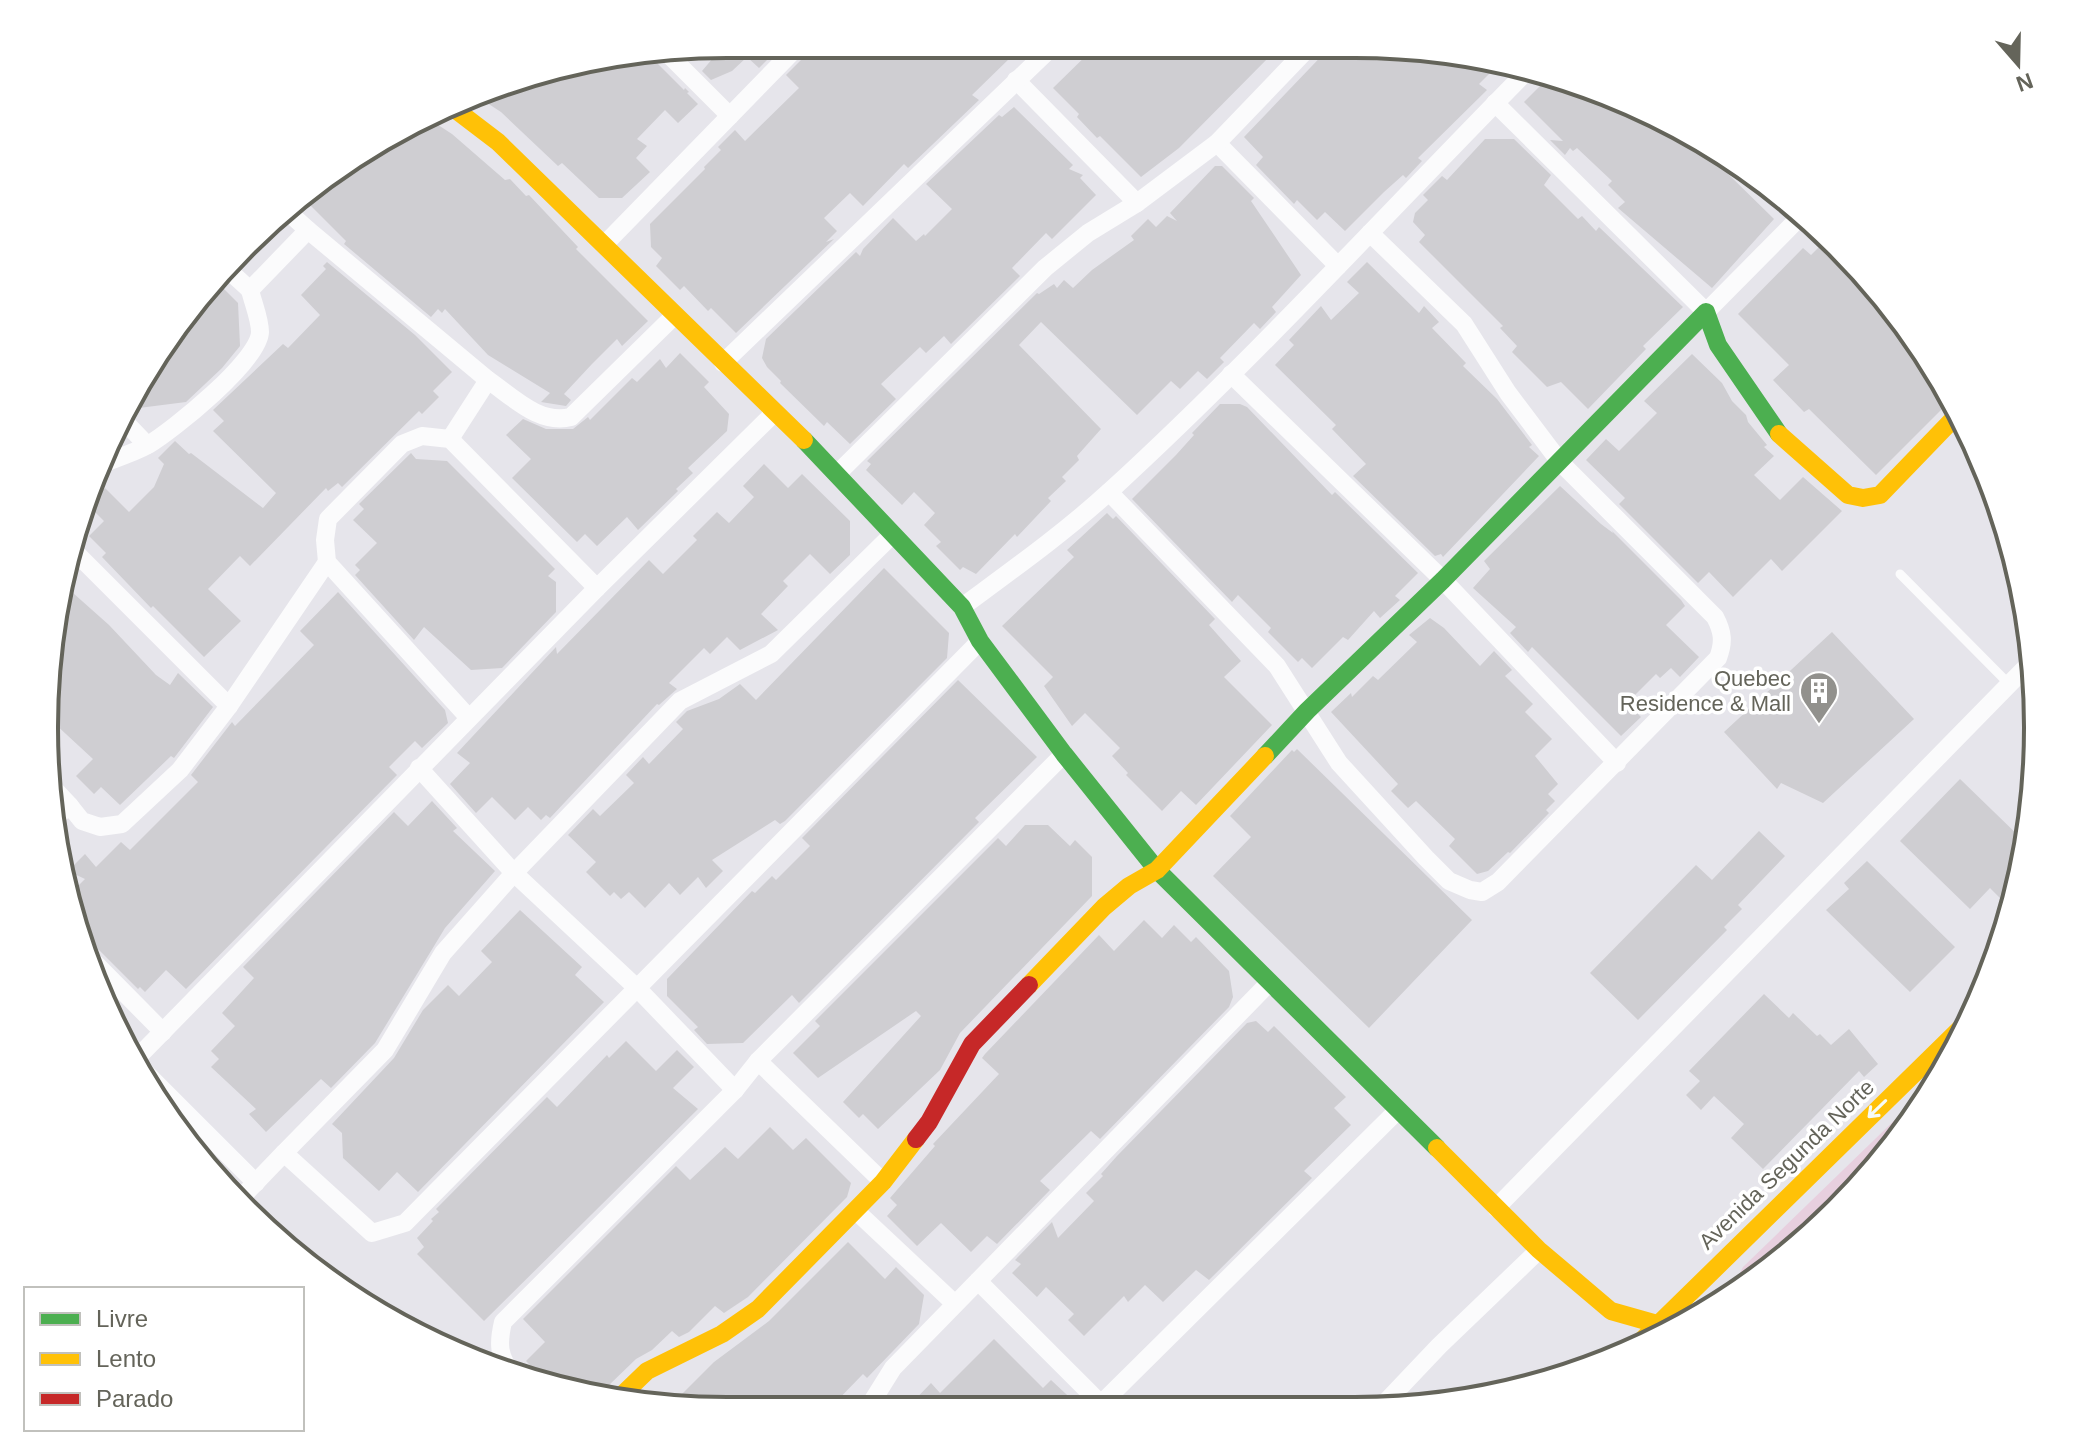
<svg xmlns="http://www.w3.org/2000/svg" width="2082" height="1455" font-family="Helvetica,sans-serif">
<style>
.green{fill:#e7cfde}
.building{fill:#cfced2}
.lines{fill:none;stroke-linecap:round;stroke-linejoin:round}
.lane{stroke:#fbfbfc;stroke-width:9}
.street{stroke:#fbfbfc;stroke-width:18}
.fast{stroke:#4caf50;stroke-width:18}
.slow{stroke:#ffc107;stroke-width:18}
.jam{stroke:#c62828;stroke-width:18}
.oneway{stroke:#f6fbf6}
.labels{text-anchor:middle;stroke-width:7;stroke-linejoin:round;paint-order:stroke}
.poi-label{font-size:22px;fill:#64645a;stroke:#fff;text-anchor:end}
.street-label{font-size:22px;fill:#64645a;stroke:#fff}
.rim{fill:none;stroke:#64645a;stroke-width:4}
</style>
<rect width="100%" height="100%" fill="#e6e5eb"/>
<!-- green -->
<polygon class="green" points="1936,1080 1897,1143 1806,1241 1731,1291 1743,1267"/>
<!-- building -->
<g class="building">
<polygon points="728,44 783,44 759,68 747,57 732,71 711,80 702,71 713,58 703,47"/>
<polygon points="812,44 995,44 1011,57 972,95 979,100 908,168 904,164 863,206 850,193 824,218 837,231 826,242 834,239 736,333 711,308 708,311 684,286 680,290 656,266 662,258 651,247 650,224 705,169 704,167 721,150 718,147 735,130 745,141 799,88 786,75 809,52"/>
<polygon points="1098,44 1282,44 1179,148 1141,177 1100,136 1097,138 1077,117 1079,114 1053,88"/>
<polygon points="1333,44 1488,57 1501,62 1479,84 1487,90 1418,158 1422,161 1406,178 1403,175 1384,192 1345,231 1325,212 1317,220 1297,200 1294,204 1256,165 1263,157 1244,137"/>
<polygon points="648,54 684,90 685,88 689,92 687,93 698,104 678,123 665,110 637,139 647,146 636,158 650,172 622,198 599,198 562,163 558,166 501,112 481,99 550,67"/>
<polygon points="1547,79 1697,136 1730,163 1724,170 1774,219 1712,288 1618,208 1625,202 1608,185 1612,181 1577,148 1573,151 1570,148 1565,155 1550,140 1563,141 1524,102"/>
<polygon points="1014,107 1073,165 1069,169 1083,175 1080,178 1096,195 1052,239 1046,233 1012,268 1020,276 951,344 944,336 926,353 920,347 881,384 896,399 850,444 827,422 824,426 780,383 781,381 767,367 762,358 766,339 856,252 860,256 863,249 893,218 916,241 924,234 925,236 952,209 926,184 999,115 1002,117"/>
<polygon points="432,121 452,134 505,180 510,179 526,196 529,195 578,247 576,249 648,321 622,346 617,339 592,364 564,394 571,400 566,406 541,402 550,393 488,355 445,309 442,313 438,309 431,317 344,244 346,241 303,198 348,159"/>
<polygon points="1485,139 1514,139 1551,175 1544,185 1578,219 1582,216 1596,231 1599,227 1683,307 1643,346 1646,349 1588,409 1561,382 1547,387 1512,352 1517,346 1500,328 1503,326 1419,242 1425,235 1413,222 1415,213 1428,200 1423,195 1442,176 1447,180"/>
<polygon points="1215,166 1222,166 1254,198 1251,201 1301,275 1272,307 1276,312 1260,329 1254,323 1220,358 1224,362 1207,379 1198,371 1180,389 1171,381 1137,415 1041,322 1019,345 1101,429 1077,456 1079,460 1062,477 1066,481 1048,498 1051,501 1017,537 1015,534 976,574 963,567 960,570 936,546 941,542 924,525 935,513 914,492 902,505 866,470 871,464 867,461 1037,293 1039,294 1054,284 1057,288 1064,280 1073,288 1092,270 1134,240 1131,236 1148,219 1156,227 1167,216 1177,221 1170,213"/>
<polygon points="1825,241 1868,277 1946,385 1952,399 1876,475 1809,409 1804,412 1773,380 1789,365 1738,314 1803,248 1811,255"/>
<polygon points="327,262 415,335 452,372 433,391 439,397 422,414 419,411 342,487 338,483 328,491 326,488 250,566 240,556 208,589 241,621 204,657 153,606 151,608 102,557 106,553 89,536 104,521 88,505 105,488 129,512 154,487 164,464 158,458 175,441 189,454 191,453 263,508 276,493 213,431 224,421 213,410 283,344 288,348 320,315 301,295 326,269 323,266"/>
<polygon points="1367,262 1419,313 1424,306 1439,322 1432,328 1466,363 1463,366 1497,399 1532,445 1529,447 1539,456 1443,557 1441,554 1435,556 1353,476 1366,464 1332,429 1336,425 1275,365 1294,345 1289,340 1321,306 1331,320 1359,293 1347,282"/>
<polygon points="213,278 238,303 240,346 222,368 186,402 131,409"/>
<polygon points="680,353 709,382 704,387 729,414 727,431 688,468 693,473 676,489 678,491 638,530 627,517 597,546 585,534 577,542 512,478 531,459 506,435 523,419 546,429 573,429 588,417 590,420 632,378 637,382 660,359 666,368"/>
<polygon points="1692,354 1722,383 1732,401 1746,415 1748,422 1767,445 1764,447 1774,456 1754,475 1780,500 1803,477 1842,511 1782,571 1771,559 1733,597 1709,572 1698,583 1619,504 1625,498 1586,460 1606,439 1619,451 1657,413 1644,401"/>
<polygon points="1220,404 1240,404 1247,407 1332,495 1335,492 1418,573 1395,596 1400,600 1380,618 1374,611 1348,640 1343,637 1312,668 1302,658 1298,662 1268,632 1271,628 1238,595 1232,602 1132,499 1176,455 1194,435 1192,433"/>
<polygon points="411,453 416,459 447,461 555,569 548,576 556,582 556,612 502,668 471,670 424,627 414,640 355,575 360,570 355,565 377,543 353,520 364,509 359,504"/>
<polygon points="764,464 788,488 802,474 850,521 850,555 830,574 810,554 783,581 788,586 761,614 778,630 740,650 727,637 710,654 704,648 669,683 677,689 659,705 657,704 550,818 546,815 541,820 528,807 515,820 492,797 476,813 450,784 470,763 457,753 556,647 557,654 649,560 663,574 697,540 693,536 717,512 729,523 754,497 743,486"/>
<polygon points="1560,486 1601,524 1613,533 1612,531 1681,600 1685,606 1666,625 1699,657 1680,677 1671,668 1660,678 1656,674 1627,703 1641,717 1621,736 1532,647 1528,652 1510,633 1516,627 1473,588 1490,569 1484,561"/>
<polygon points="1107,513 1113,519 1116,516 1215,619 1209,625 1241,661 1224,677 1272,725 1196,805 1181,791 1162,811 1126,775 1128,773 1112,756 1120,748 1085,713 1072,726 1044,686 1053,677 1002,626 1074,557 1067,550"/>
<polygon points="884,568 949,633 947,658 785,821 780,824 775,820 712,860 723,871 706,888 698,877 680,895 669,883 645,908 629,892 621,899 614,892 610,896 586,872 596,862 568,835 593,809 600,816 634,783 626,775 643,757 649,764 683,729 676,722 687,711 719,699 740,684 756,700"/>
<polygon points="64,585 109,625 156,675 170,685 178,673 213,707 174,758 171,756 120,805 101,787 94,794 76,776 93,759 53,722 50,639"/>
<polygon points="338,592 445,710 448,723 422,748 415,741 389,767 397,775 186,989 166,970 145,992 140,987 138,989 99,950 86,947 69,895 85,879 68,871 85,854 96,867 121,842 130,850 198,782 191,775 232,722 235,726 314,645 300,631"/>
<polygon points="1430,618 1444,628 1480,666 1494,651 1512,670 1505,676 1533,704 1525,712 1552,739 1535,756 1558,784 1548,794 1555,801 1546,810 1549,813 1510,853 1508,852 1488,871 1477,874 1449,846 1455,839 1416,801 1408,808 1391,791 1398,784 1331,712 1351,693 1352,697 1373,676 1378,680 1417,642 1409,635"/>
<polygon points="1832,632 1914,719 1823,803 1781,783 1777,789 1724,732"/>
<polygon points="958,680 1037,757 975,818 979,822 799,1003 792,995 743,1043 707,1044 694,1030 698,1027 667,996 667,979 752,891 755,893 772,876 776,880 810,846 802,838"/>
<polygon points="1297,749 1472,920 1369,1028 1213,876 1251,837 1230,816 1292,750 1294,752"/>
<polygon points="1960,779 2025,842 2017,890 2005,903 1990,888 1970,909 1900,841"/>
<polygon points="432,801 457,828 453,831 495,871 445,928 375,1043 331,1088 321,1079 266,1132 249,1114 256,1109 211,1067 219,1059 211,1051 235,1026 222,1013 254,978 243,967 394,812 408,826"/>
<polygon points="1025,825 1048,825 1070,846 1075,840 1092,857 1092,896 960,1033 940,1070 878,1129 863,1114 859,1118 843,1102 921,1016 916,1011 818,1078 793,1053 820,1026 815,1021 998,838 1006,846"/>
<polygon points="1759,831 1785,856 1738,905 1742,909 1724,927 1727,930 1638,1020 1590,973 1696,865 1712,880"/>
<polygon points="1867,861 1955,947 1910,992 1826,910 1849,889 1844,883"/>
<polygon points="520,910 582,967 575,975 604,1002 418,1192 397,1172 379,1191 343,1158 342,1133 332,1124 394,1058 423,1010 448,985 459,996 492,962 481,951"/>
<polygon points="1144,920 1162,938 1174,925 1191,942 1196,937 1229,971 1233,997 1229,1007 1100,1139 1091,1131 1040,1181 1050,1190 997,1244 987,1236 971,1252 941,1223 917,1246 887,1216 897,1205 890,1198 935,1146 933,1144 999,1074 982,1058 985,1054 1099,935 1114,951"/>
<polygon points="99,984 120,1005 109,1015 104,1000"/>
<polygon points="1764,994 1789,1018 1793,1013 1817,1036 1820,1034 1831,1045 1849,1029 1878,1064 1864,1077 1859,1071 1763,1169 1731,1138 1744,1124 1714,1096 1701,1110 1686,1095 1700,1081 1689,1071"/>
<polygon points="1256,1021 1268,1032 1274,1026 1346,1097 1334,1108 1351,1125 1304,1171 1312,1178 1209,1280 1196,1270 1163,1302 1145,1285 1128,1302 1124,1296 1084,1336 1068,1320 1074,1314 1046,1287 1037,1297 1012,1273 1021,1264 1015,1260 1052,1222 1058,1238 1094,1201 1086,1193 1103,1176 1101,1174 1117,1156 1247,1023"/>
<polygon points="626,1041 656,1071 677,1050 694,1067 673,1088 698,1109 484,1321 417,1254 424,1247 417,1238 433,1221 431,1219 439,1212 436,1209 547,1097 557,1107 607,1055 609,1058"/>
<polygon points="770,1127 793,1150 806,1138 851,1183 847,1197 748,1297 724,1313 715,1306 689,1332 679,1337 672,1331 652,1350 636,1359 607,1387 602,1396 590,1384 582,1393 552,1388 526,1361 545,1342 523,1319 676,1166 690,1180 725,1147 738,1159"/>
<polygon points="848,1242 885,1279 896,1267 924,1295 919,1324 867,1378 863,1374 829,1409 694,1410 680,1396 714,1362 769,1321"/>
<polygon points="994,1339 1043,1388 1051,1380 1080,1407 907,1408 931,1383 940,1393"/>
</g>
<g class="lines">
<!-- lane -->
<g class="lane">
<polyline points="1900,574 2010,685"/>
<polyline points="1691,1318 1692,1300"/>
</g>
<!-- street -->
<g class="street">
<polyline points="666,52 730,116"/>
<polyline points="1016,80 1137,203"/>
<polyline points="1495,103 1706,312 1798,219"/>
<polyline points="1217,143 1338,266"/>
<polyline points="308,230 488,380 450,439"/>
<polyline points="605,244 800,44"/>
<polyline points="225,267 250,290"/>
<polyline points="723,363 1055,44"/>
<polyline points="1231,374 1443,580 1617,763"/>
<path d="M488 380C513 397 539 425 571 417L675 315"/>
<polyline points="124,421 147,445"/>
<path d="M96 466C113 459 132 454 148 445 173 430 259 361 260 332 260 319 253 303 250 290L308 230 288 212"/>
<polyline points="838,473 1045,268 1088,233 1137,203 1217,143 1312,44"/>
<path d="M1109 492 1277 666 1339 763 1426 858 1449 881 1470 890 1482 892 1498 882 1718 658C1724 642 1723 632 1715 617L1560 462 1508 393 1464 324 1370 233"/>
<polyline points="73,550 229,706 327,562"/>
<path d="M962 607C1012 570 1064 533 1110 491 1255 358 1388 212 1526 72"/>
<polyline points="469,718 327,562 325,540 328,519 402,444 422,436 450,439 597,588"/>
<polyline points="419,768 514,873 638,989 735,1090"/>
<polyline points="55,790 70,806"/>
<polyline points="56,816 70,806 82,821 100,827 122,824 180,770 229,706"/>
<polyline points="90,958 163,1032"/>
<polyline points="135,1060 597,588 774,413"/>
<polyline points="758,1061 883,1182"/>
<polyline points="137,1064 256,1183"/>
<polyline points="284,1153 385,1050 443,953 514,873 680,701 771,654 893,534"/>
<polyline points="238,1201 284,1153 372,1233 405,1223 980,641"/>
<polyline points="1496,1208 2033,660"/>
<polyline points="856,1211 954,1303"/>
<polyline points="978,1281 1101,1404"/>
<path d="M513 1374C498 1357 498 1343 503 1322L735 1090 758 1061 1064 754"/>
<polyline points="1383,1405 1439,1346 1539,1250"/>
<polyline points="1098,1407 1398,1110"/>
<polyline points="868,1408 893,1368 1268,984"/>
</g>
<!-- fast -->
<g class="fast">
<polyline points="804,440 962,607 980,641 1064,754 1157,870 1437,1148"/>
<polyline points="1265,756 1307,711 1443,580 1706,312 1718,345 1779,434"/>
</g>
<!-- slow -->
<g class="slow">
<polyline points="456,110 498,142 804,440"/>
<polyline points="1779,434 1848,495 1863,498 1880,495 1959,413"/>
<polyline points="1029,985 1104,907 1129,886 1157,870 1265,756"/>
<polyline points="1437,1148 1539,1250 1611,1311 1657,1324"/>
<polyline points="1634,1348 1973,1016"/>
<polyline points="618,1399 647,1371 722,1334 758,1309 883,1182 916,1139"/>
</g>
<!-- jam -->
<polyline class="jam" points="916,1139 929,1122 972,1044 1029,985"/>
</g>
<!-- one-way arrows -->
<defs><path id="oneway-shaft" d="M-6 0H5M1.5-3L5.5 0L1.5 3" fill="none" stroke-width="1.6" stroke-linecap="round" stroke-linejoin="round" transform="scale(2)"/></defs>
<use class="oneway" href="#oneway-shaft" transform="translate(1877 1109) rotate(136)"/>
<!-- icons -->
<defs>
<g id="building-pin" transform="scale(2)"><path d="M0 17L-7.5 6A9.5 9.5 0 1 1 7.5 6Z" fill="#92918d" stroke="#fff"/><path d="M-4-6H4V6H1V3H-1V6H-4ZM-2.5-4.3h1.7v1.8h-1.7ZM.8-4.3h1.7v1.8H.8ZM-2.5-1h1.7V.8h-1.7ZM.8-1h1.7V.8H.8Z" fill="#fff"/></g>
</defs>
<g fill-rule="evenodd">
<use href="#building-pin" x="1819" y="691"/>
</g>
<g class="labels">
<!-- poi labels -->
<g class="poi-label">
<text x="1791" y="686">Quebec<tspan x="1791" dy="25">Residence &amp; Mall</tspan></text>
</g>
<!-- street labels -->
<g class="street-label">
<text transform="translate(1786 1164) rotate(-44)" y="8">Avenida Segunda Norte</text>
</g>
</g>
<!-- crop -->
<path d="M0 0H2082V1455H0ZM727 58H1355A669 669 0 0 1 2024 727V728A669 669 0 0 1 1355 1397H727A669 669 0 0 1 58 728V727A669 669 0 0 1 727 58Z" fill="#fff" fill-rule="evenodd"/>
<path class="rim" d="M727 58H1355A669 669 0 0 1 2024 727V728A669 669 0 0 1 1355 1397H727A669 669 0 0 1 58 728V727A669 669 0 0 1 727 58Z"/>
<!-- legend -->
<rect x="24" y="1287" width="280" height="144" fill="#ffffff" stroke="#c1c1bd" stroke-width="2"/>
<rect x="40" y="1313" width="40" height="12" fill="#4caf50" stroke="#c1c1bd" stroke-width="2"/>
<text x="96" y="1327" font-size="24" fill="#64645a">Livre</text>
<rect x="40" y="1353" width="40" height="12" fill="#ffc107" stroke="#c1c1bd" stroke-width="2"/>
<text x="96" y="1367" font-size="24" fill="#64645a">Lento</text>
<rect x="40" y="1393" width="40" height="12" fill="#c62828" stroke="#c1c1bd" stroke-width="2"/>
<text x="96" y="1407" font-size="24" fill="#64645a">Parado</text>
<!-- north arrow -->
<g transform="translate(2018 64) rotate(160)" stroke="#ffffff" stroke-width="6" paint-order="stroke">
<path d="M0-6L14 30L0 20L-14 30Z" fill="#64645a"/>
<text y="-12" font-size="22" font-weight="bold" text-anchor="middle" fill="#64645a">N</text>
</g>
</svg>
